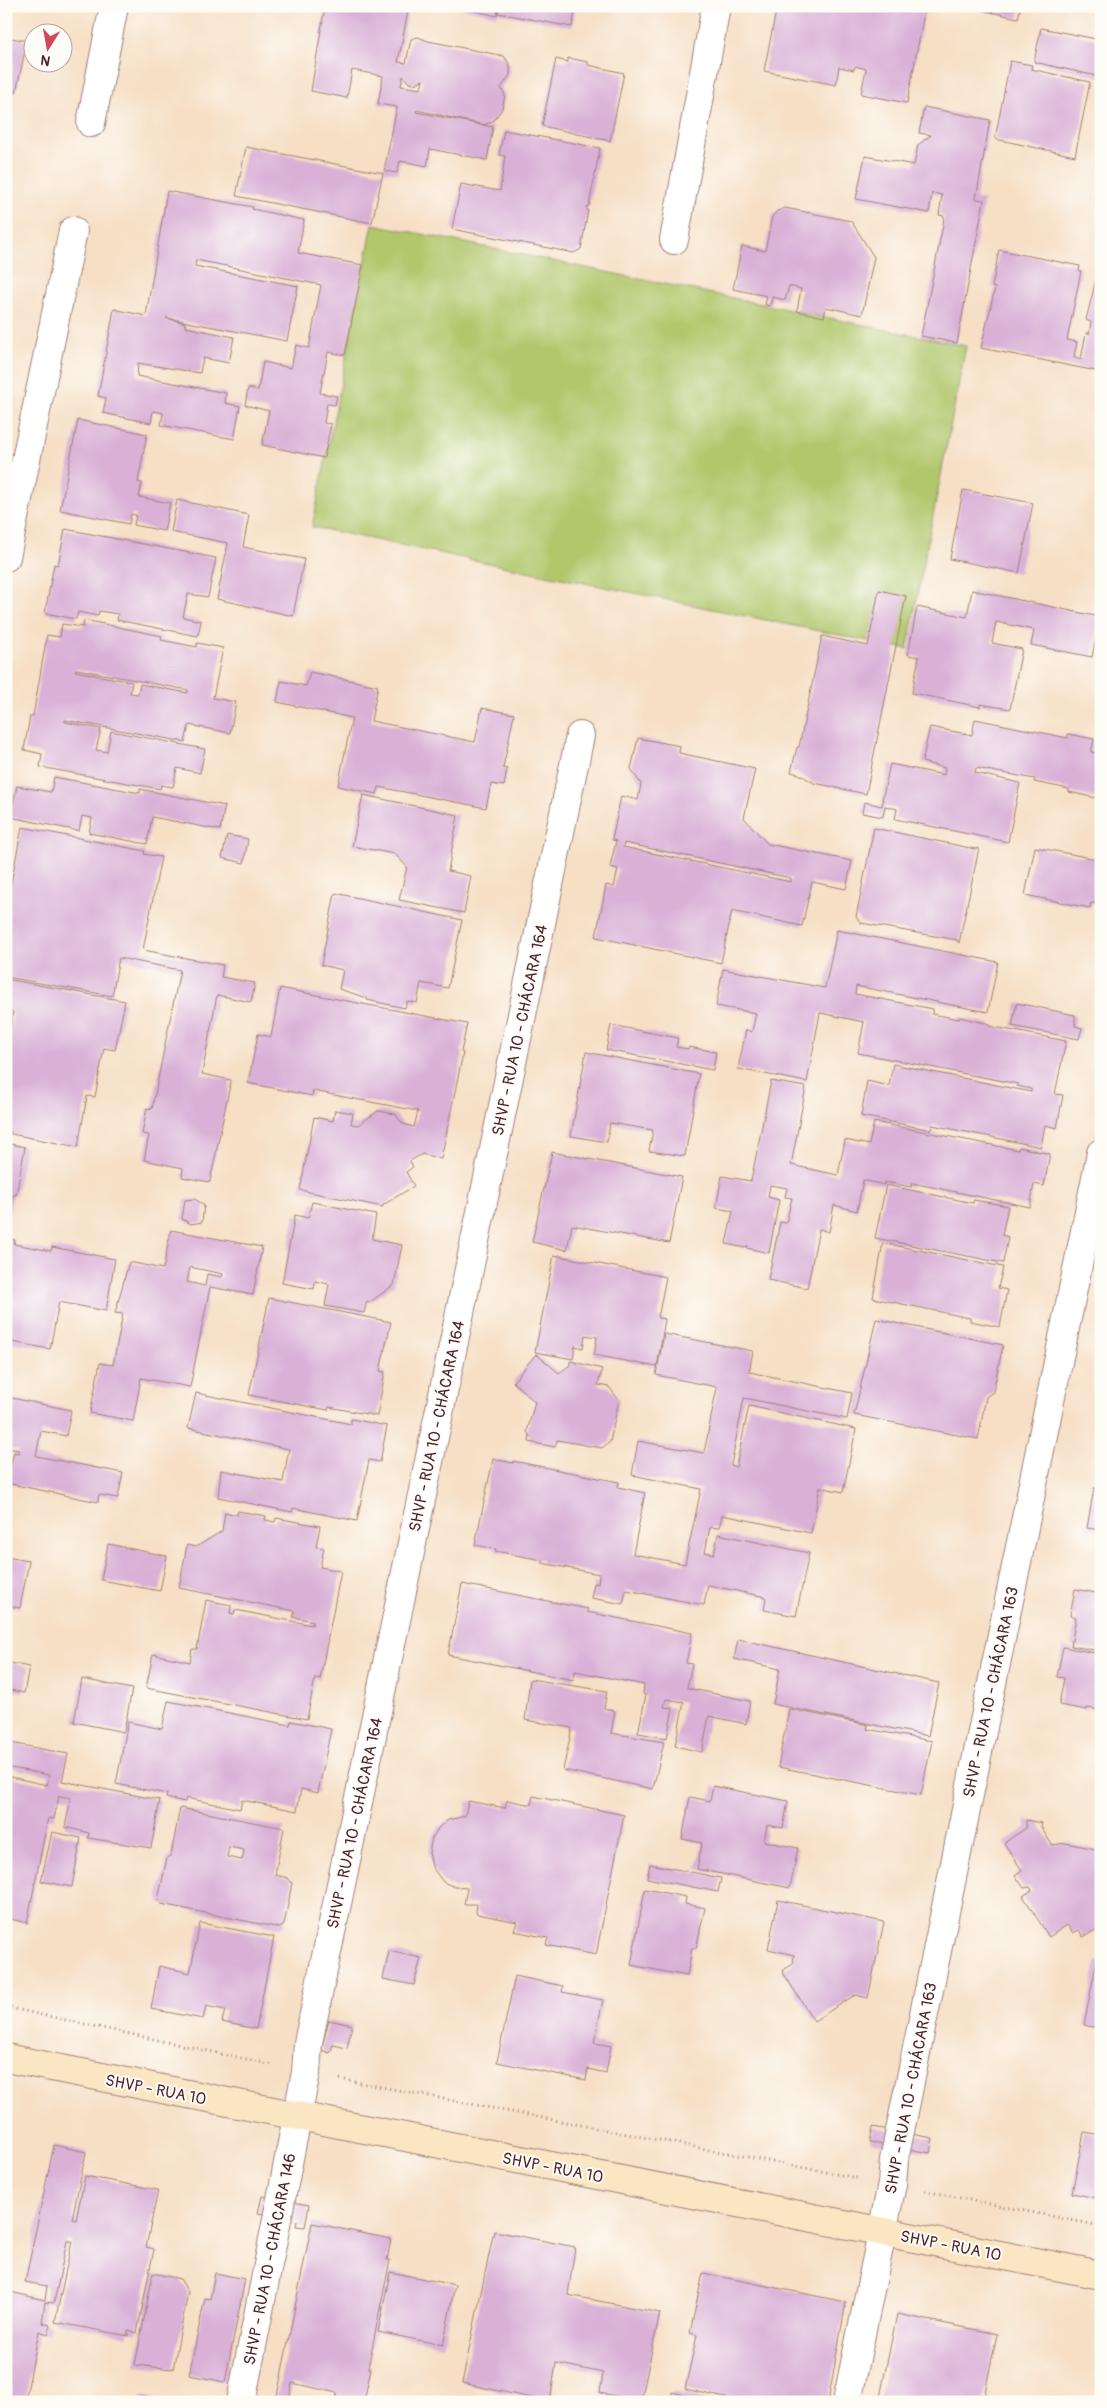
<svg xmlns="http://www.w3.org/2000/svg" width="1107" height="2408" font-family="Pangolin,sans-serif">
<style>
.green{fill:#b0c76c;stroke:#7d734c}
.building{fill:#d9b1d7;fill-rule:evenodd}
.lines{fill:none;stroke-linecap:round;stroke-linejoin:round}
.street-casing{stroke:#a07f78;stroke-width:30}
.secondary-casing{stroke:#a07f78;stroke-width:30}
.path{stroke:#a07f78;stroke-width:3;stroke-dasharray:1 4;stroke-linecap:butt}
.street{stroke:#fff;stroke-width:28}
.secondary{stroke:#fbe6c4;stroke-width:28}
.labels{text-anchor:middle;stroke-width:4;stroke-linejoin:round;paint-order:stroke}
.street-label{font-size:16px;fill:#4a1f2b;stroke:#fdfcf7}
</style>
<rect width="100%" height="100%" fill="#fdfcf7"/>
<filter id="ink" filterUnits="userSpaceOnUse"><feTurbulence type="fractalNoise" baseFrequency=".02" numOctaves="2"/><feDisplacementMap in="SourceGraphic" scale="10" xChannelSelector="R" yChannelSelector="G"/><feConvolveMatrix kernelMatrix="1 2 1 2 8 2 1 2 1" color-interpolation-filters="sRGB"/></filter>
<filter id="wash" filterUnits="userSpaceOnUse"><feTurbulence type="fractalNoise" baseFrequency=".0096" numOctaves="4" result="noise"/><feDisplacementMap in="SourceGraphic" scale="20" xChannelSelector="R" yChannelSelector="G"/><feGaussianBlur stdDeviation="1.12" result="paint"/><feColorMatrix in="noise" values="0 0 0 0 0 0 0 0 0 0 0 0 0 0 0 0 0 1.4 0 .05"/><feComposite in="paint" operator="in"/></filter>
<g filter="url(#wash)">
<rect width="100%" height="100%" fill="#f6dfc5"/>
<!-- green -->
<polygon class="green" points="373,224 966,346 907,649 312,527"/>
<g id="blocks">
<!-- building -->
<g class="building">
<path d="M325 6H409L398 62 406 63 411 39 418 37 428 41 504 56 510 65V75L501 88 505 95 502 109 493 121 484 125 417 110 416 112 493 127 487 160 430 149 427 166 400 161 397 173 384 171 397 107 378 104 383 76 352 70 347 98 311 91ZM403 76 409 83 414 84 423 80 421 89 401 86Z"/>
<polygon points="453,6 498,6 497,16"/>
<polygon points="500,6 576,6 572,27 498,13"/>
<polygon points="777,6 912,6 925,9 907,103 861,94 866,69 855,66 854,70 839,67 836,85 764,71"/>
<polygon points="962,6 1021,6 1018,18"/>
<polygon points="1041,28 1101,40 1101,77 1034,62"/>
<polygon points="6,37 27,41 16,93 6,91"/>
<polygon points="568,58 588,62 588,65 624,73 610,141 542,126 556,59 568,62"/>
<polygon points="1010,61 1032,65 1031,69 1090,82 1075,156 995,139"/>
<polygon points="924,107 990,120 976,199 984,200 957,343 921,336 943,225 944,216 939,215 942,195 932,193 929,213 856,199 865,156 914,165 918,145 931,135 919,133"/>
<polygon points="504,130 600,148 589,206 586,207 588,211 581,249 574,253 452,229 461,184 500,191 505,156 499,155"/>
<polygon points="246,147 383,173 372,223 236,196"/>
<polygon points="167,191 253,207 252,209 304,220 298,253 363,265 345,355 328,352 320,393 337,396 335,405 327,404 324,423 331,424 324,458 262,445 269,411 245,405 248,388 258,390 263,362 291,368 296,345 309,348 321,285 196,260 195,266 298,286 287,341 166,318 185,323 185,327 234,337 229,363 203,358 200,373 138,363 137,376 226,393 225,403 240,406 234,439 161,425 163,413 153,411 151,423 103,413 106,398 98,396 114,309 146,316"/>
<polygon points="785,208 851,221 874,257 862,315 826,307 824,317 797,311 801,289 789,286 785,300 772,297 770,306 765,305 767,296 733,289 742,246 765,251 772,217 777,211"/>
<polygon points="999,250 1080,266 1079,271 1081,271 1067,340 1077,342 1074,357 1081,359 1086,333 1089,334 1091,322 1086,320 1101,259 1101,372 981,348 995,288 992,287"/>
<polygon points="78,420 147,434 138,482 142,483 139,497 170,503 164,531 134,525 136,515 131,514 129,524 60,510"/>
<polygon points="963,490 1033,503 1019,573 950,559"/>
<polygon points="177,500 249,515 243,547 304,559 293,616 217,599 228,543 171,532"/>
<polygon points="65,529 216,558 208,597 188,594 183,617 201,621 198,636 117,620 118,614 99,611 98,616 78,612 76,619 45,613 54,564 58,565"/>
<polygon points="879,590 906,596 866,794 814,783 799,774 791,772 797,747 799,747 822,636 868,646"/>
<polygon points="972,590 1100,617 1092,657 1031,645 1034,630 996,622 992,643 1022,649 1010,709 980,704 980,707 912,693 919,657 908,655 917,607 967,617"/>
<path d="M84 620 162 636 161 640 197 647V643L223 648 213 698 236 702 230 733 189 725 185 742 65 720V722L101 729 96 750 107 752 111 731 205 749 200 773 177 768 173 787 161 785 160 789 40 767 42 754 24 750 30 716H33L47 635 60 637 62 624 83 627ZM76 669 188 690V693L140 684 138 694 130 693 132 682 75 671Z"/>
<polygon points="310,672 378,686 371,721 475,742 482,708 514,714 503,768 507,769 504,786 491,784 486,808 379,787 377,794 338,786 352,718 277,702 281,681 306,686"/>
<polygon points="975,719 1068,738 1068,734 1094,739 1091,752 1101,754 1101,799 1069,792 1069,789 1034,782 1035,779 976,768 975,773 1020,783 1008,842 895,819 897,809 885,806 883,817 862,813 864,802 882,806 883,800 882,800 890,764 944,775 945,768 922,762 930,727 972,735"/>
<path d="M638 738 680 746 679 753 755 769 744 818 768 844 852 861 846 889 812 882 802 926 732 911 721 963 596 937 606 885 614 887 618 869 610 867 616 841 612 840 621 796 638 800 641 784 631 769ZM624 843 791 878V882L623 847Z"/>
<polygon points="54,777 140,793 140,789 225,806 220,830 152,817 147,844 89,833 92,818 82,816 79,831 10,817 17,786 51,792"/>
<polygon points="363,795 458,815 448,871 471,876 464,913 399,900 407,867 395,854 352,846"/>
<polygon points="22,827 145,851 144,854 161,857 143,950 223,965 221,977 255,983 251,1002 217,995 202,1074 231,1080 210,1182 182,1177 183,1168 144,1160 149,1135 142,1134 147,1108 152,1109 180,970 119,958 112,996 6,977 6,909"/>
<polygon points="874,828 975,849 979,848 959,943 957,940 861,923 856,917"/>
<polygon points="227,835 248,839 244,863 222,858"/>
<polygon points="1035,847 1101,860 1101,905 1091,903 1090,908 1025,895"/>
<polygon points="335,893 462,920 448,988 421,983 417,1003 407,1001 405,1008 367,1000 367,998 339,989 343,970 321,965"/>
<polygon points="837,930 998,962 988,1012 856,986 855,994 933,1009 932,1014 959,1019 959,1017 990,1024 989,1026 1066,1041 1055,1094 1063,1095 1057,1128 1045,1125 1041,1147 932,1125 931,1130 861,1116 867,1081 889,1086 893,1064 1031,1092 1031,1089 1017,1086 1018,1084 858,1053 864,1022 820,1013 807,1082 738,1069 746,1030 752,1032 756,1013 716,1006 723,969 825,988"/>
<polygon points="6,979 125,1001 115,1050 104,1048 95,1097 87,1096 78,1147 11,1134 11,1132 6,1131 6,1029 10,1030 13,1012 6,1010"/>
<polygon points="280,988 467,1024 461,1052 463,1053 441,1159 422,1154 410,1161 413,1167 406,1172 414,1186 383,1205 383,1207 300,1190 314,1117 333,1121 335,1110 353,1113 351,1124 358,1125 378,1111 395,1114 403,1124 414,1127 418,1111 313,1091 312,1096 248,1083 258,1034 271,1037"/>
<polygon points="1017,1003 1075,1015 1075,1026 1082,1028 1079,1039 1012,1026"/>
<polygon points="611,1025 678,1038 676,1047 688,1049 689,1047 716,1052 713,1070 606,1050"/>
<polygon points="586,1052 699,1074 685,1156 649,1151 653,1130 610,1123 607,1142 571,1136"/>
<polygon points="771,1081 806,1087 791,1165 838,1175 845,1140 869,1145 874,1122 1018,1150 1019,1147 1050,1154 1044,1186 1034,1184 1030,1207 912,1183 911,1187 884,1182 884,1185 863,1180 857,1211 834,1205 829,1232 819,1229 807,1288 768,1280 780,1222 786,1223 792,1198 785,1197 787,1188 770,1185 768,1197 779,1200 769,1253 747,1248 748,1245 745,1248 726,1244 733,1211 716,1208 722,1176 751,1181"/>
<polygon points="6,1143 25,1147 16,1195 13,1195 7,1221"/>
<polygon points="552,1152 682,1177 669,1243 572,1225 567,1250 532,1242"/>
<polygon points="886,1185 973,1203 974,1200 1008,1206 1002,1235 1008,1237 1003,1263 875,1238"/>
<polygon points="195,1199 204,1205 202,1222 191,1224 182,1219 185,1200"/>
<polygon points="312,1202 376,1215 372,1239 402,1245 394,1285 370,1302 367,1301 364,1313 325,1306 329,1284 315,1281 314,1289 282,1283 295,1215 308,1218"/>
<path d="M171 1230 262 1247 253 1295 210 1287 190 1387 141 1378 133 1421 90 1413 100 1363 113 1365 123 1314 115 1313 129 1262 163 1269ZM190 1267 223 1274 222 1277 207 1274 205 1286 187 1282Z"/>
<polygon points="6,1238 15,1240 14,1244 51,1251 52,1247 115,1259 106,1311 59,1302 50,1349 6,1341 6,1305 9,1292 6,1292"/>
<polygon points="883,1243 1003,1267 998,1288 1007,1290 1000,1327 970,1321 970,1318 873,1298"/>
<polygon points="554,1255 666,1277 658,1318 665,1319 657,1367 594,1355 597,1337 585,1335 583,1348 575,1346 573,1359 535,1352"/>
<polygon points="269,1298 391,1322 380,1371 385,1372 377,1416 329,1407 328,1410 249,1395"/>
<polygon points="876,1319 1003,1345 993,1392 986,1397 978,1439 854,1415"/>
<polygon points="664,1334 753,1351 749,1372 852,1393 847,1419 744,1398 731,1465 736,1467 749,1406 856,1429 843,1492 820,1487 811,1533 722,1515 719,1528 710,1527 705,1552 714,1554 718,1534 809,1553 796,1616 764,1610 766,1597 708,1585 704,1605 626,1590 623,1604 591,1598 594,1583 598,1584 599,1574 542,1563 542,1560 495,1551 496,1549 475,1545 493,1459 513,1463 513,1461 619,1482 618,1487 645,1493 633,1554 685,1564 701,1489 632,1475 638,1441 704,1453 717,1387 656,1375"/>
<polygon points="536,1354 559,1373 570,1365 570,1361 602,1369 598,1385 609,1387 619,1400 610,1442 602,1448 557,1440 555,1447 529,1442 530,1436 527,1432 535,1402 513,1382"/>
<polygon points="196,1393 351,1424 351,1419 387,1426 380,1462 369,1460 357,1521 293,1508 292,1512 218,1497 221,1470 283,1482 289,1449 188,1428"/>
<polygon points="6,1397 71,1410 66,1436 41,1431 36,1456 123,1473 118,1498 99,1495 98,1502 6,1483 14,1452 19,1453 19,1450 6,1448"/>
<polygon points="1094,1488 1101,1489 1101,1530 1087,1528"/>
<polygon points="238,1511 266,1516 265,1520 275,1522 276,1518 320,1526 316,1547 324,1548 320,1567 341,1571 320,1679 315,1678 307,1719 146,1688 153,1654 190,1662 192,1649 197,1649 206,1600 231,1605 230,1613 234,1614 235,1610 312,1625 313,1621 293,1617 295,1611 179,1588 187,1545 196,1547 222,1531 225,1512 237,1515"/>
<polygon points="108,1544 167,1556 160,1591 101,1580"/>
<polygon points="6,1557 29,1561 20,1608 10,1606 7,1622"/>
<polygon points="462,1584 588,1609 587,1612 692,1633 686,1663 692,1664 687,1688 750,1701 746,1724 709,1716 702,1752 675,1746 684,1702 666,1699 664,1707 673,1708 667,1738 638,1733 646,1695 643,1694 644,1685 575,1671 574,1680 448,1655"/>
<polygon points="1075,1589 1101,1594 1100,1651 1071,1646 1076,1617 1070,1616"/>
<polygon points="738,1639 939,1683 928,1736 773,1704 780,1669 734,1659"/>
<polygon points="1063,1647 1101,1654 1101,1710 1087,1708 1087,1710 1059,1705 1064,1678 1057,1677"/>
<polygon points="6,1662 29,1667 24,1693 6,1689"/>
<polygon points="82,1679 132,1689 124,1732 74,1722"/>
<polygon points="530,1679 607,1691 604,1708 615,1711 611,1733 664,1742 653,1789 563,1770 572,1728 525,1720"/>
<polygon points="168,1701 290,1725 291,1721 331,1729 318,1793 301,1789 297,1811 242,1800 240,1809 186,1798 185,1802 166,1798 167,1794 116,1784 128,1722 162,1729"/>
<polygon points="789,1709 868,1725 867,1729 932,1741 921,1795 778,1767"/>
<polygon points="6,1742 68,1754 62,1781 160,1800 151,1848 88,1838 89,1833 65,1827 71,1798 59,1796 54,1819 48,1818 27,1923 6,1918 6,1776 47,1785 49,1775 6,1767"/>
<polygon points="713,1786 788,1801 783,1828 767,1825 764,1841 798,1848 790,1888 697,1869 702,1843 682,1839 690,1797 710,1801"/>
<polygon points="533,1796 624,1815 596,1955 546,1945 548,1938 514,1931 517,1922 478,1914 476,1912 477,1904 464,1904 467,1888 455,1887 443,1882 432,1867 429,1852 432,1838 439,1827 448,1820 465,1816 468,1801 505,1808 507,1800 531,1805"/>
<path d="M180 1808 284 1828 275 1875 288 1878 292 1883 284 1925 280 1928 161 1904 158 1900 167 1858 171 1855ZM229 1847 244 1850 242 1860 227 1857Z"/>
<polygon points="1026,1820 1042,1823 1041,1827 1052,1845 1066,1843 1101,1850 1101,1927 1083,1937 1079,1930 1073,1933 1067,1925 1049,1937 1023,1896 1032,1890 1030,1887 1024,1888 1015,1875 1022,1870 1004,1843 1026,1828"/>
<polygon points="52,1832 81,1838 72,1887 41,1881"/>
<polygon points="650,1864 721,1878 718,1892 647,1878"/>
<polygon points="645,1889 686,1897 685,1904 705,1908 696,1948 692,1948 687,1976 631,1965"/>
<polygon points="778,1900 884,1922 868,1998 855,1995 814,2021 782,1971 793,1964 794,1955 768,1949"/>
<polygon points="200,1923 274,1937 256,2029 222,2022 225,2010 206,2006 203,2019 151,2009 159,1966 190,1973"/>
<polygon points="389,1951 421,1958 414,1985 383,1979"/>
<polygon points="1097,1960 1101,1960 1101,2029 1084,2025"/>
<polygon points="515,1976 563,1986 562,1992 603,2000 594,2043 611,2046 606,2073 588,2069 586,2080 497,2062"/>
<polygon points="329,2020 352,2025 347,2048 333,2045 330,2053 321,2050"/>
<polygon points="1101,2085 1101,2103 1096,2102"/>
<polygon points="873,2127 933,2138 930,2153 870,2142"/>
<polygon points="1084,2132 1101,2135 1101,2199 1072,2193"/>
<polygon points="54,2145 86,2152 72,2219 76,2220 85,2176 158,2190 146,2247 154,2249 137,2333 128,2330 128,2336 55,2322 72,2241 67,2241 54,2303 45,2302 42,2323 50,2325 48,2334 39,2331 25,2402 6,2402 6,2291 45,2300 47,2286 25,2282"/>
<polygon points="262,2196 309,2205 305,2227 296,2226 297,2221 258,2213"/>
<polygon points="312,2223 391,2239 387,2260 390,2260 368,2368 371,2368 364,2402 336,2402 337,2393 292,2383 289,2399 277,2396"/>
<polygon points="494,2231 575,2247 568,2295 660,2313 641,2401 600,2393 603,2373 556,2363 550,2402 462,2383"/>
<polygon points="390,2272 455,2285 443,2345 378,2332"/>
<polygon points="153,2273 180,2279 188,2292 173,2369 135,2365"/>
<polygon points="215,2273 245,2279 225,2382 189,2375 205,2298 210,2299"/>
<polygon points="703,2273 846,2302 828,2402 743,2402 685,2389 697,2335 690,2333"/>
<polygon points="897,2314 997,2334 983,2402 879,2402"/>
<polygon points="672,2392 712,2401 712,2402 671,2402"/>
<polygon points="141,2396 167,2401 167,2402 140,2402"/>
</g>
</g>
</g>
<g filter="url(#ink)">
<use href="#blocks" fill-opacity="0" stroke="#a07f78" stroke-width="1"/>
<g class="lines">
<!-- street casing -->
<g class="street-casing">
<g id="street">
<polyline points="91,123 114,6"/>
<polyline points="674,240 716,6"/>
<polyline points="6,557 73,231"/>
<polyline points="241,2402 306,2072 308,2043 580,736"/>
<polyline points="847,2402 892,2184 894,2160 1101,1153"/>
</g>
</g>
<!-- secondary casing -->
<g class="secondary-casing">
<polyline id="secondary" points="6,2058 1101,2275"/>
</g>
<!-- path -->
<g class="path">
<polyline points="6,2007 273,2065"/>
<polyline points="340,2079 857,2178"/>
<polyline points="925,2191 1101,2226"/>
</g>
<!-- street -->
<use href="#street" class="street"/>
<!-- secondary -->
<use href="#secondary" class="secondary"/>
</g>
</g>
<g class="labels">
<!-- street labels -->
<g class="street-label">
<text transform="translate(519 1030) rotate(-78)" y="6">SHVP - RUA 10 - CHÁCARA 164</text>
<text transform="translate(436 1426) rotate(-78)" y="6">SHVP - RUA 10 - CHÁCARA 164</text>
<text transform="translate(990 1692) rotate(-78)" y="6">SHVP - RUA 10 - CHÁCARA 163</text>
<text transform="translate(354 1823) rotate(-78)" y="6">SHVP - RUA 10 - CHÁCARA 164</text>
<text transform="translate(910 2088) rotate(-79)" y="6">SHVP - RUA 10 - CHÁCARA 163</text>
<text transform="translate(156 2089) rotate(11)" y="6">SHVP - RUA 10</text>
<text transform="translate(553 2167) rotate(11)" y="6">SHVP - RUA 10</text>
<text transform="translate(951 2245) rotate(11)" y="6">SHVP - RUA 10</text>
<text transform="translate(269 2259) rotate(-79)" y="6">SHVP - RUA 10 - CHÁCARA 146</text>
</g>
</g>
<!-- margin -->
<rect width="1107" height="2408" fill="none" stroke="#fdfcf7" stroke-width="25"/>
<!-- north arrow -->
<g transform="translate(48 48) rotate(191)"><circle r="24" fill="#fdfcf7" stroke="#b5a4a5"/>
<path d="M0-4L9 19L0 12L-9 19Z" fill="#d1495b"/>
<text y="-8" font-size="14" font-weight="bold" text-anchor="middle" fill="#4a1f2b">N</text>
</g>
</svg>
